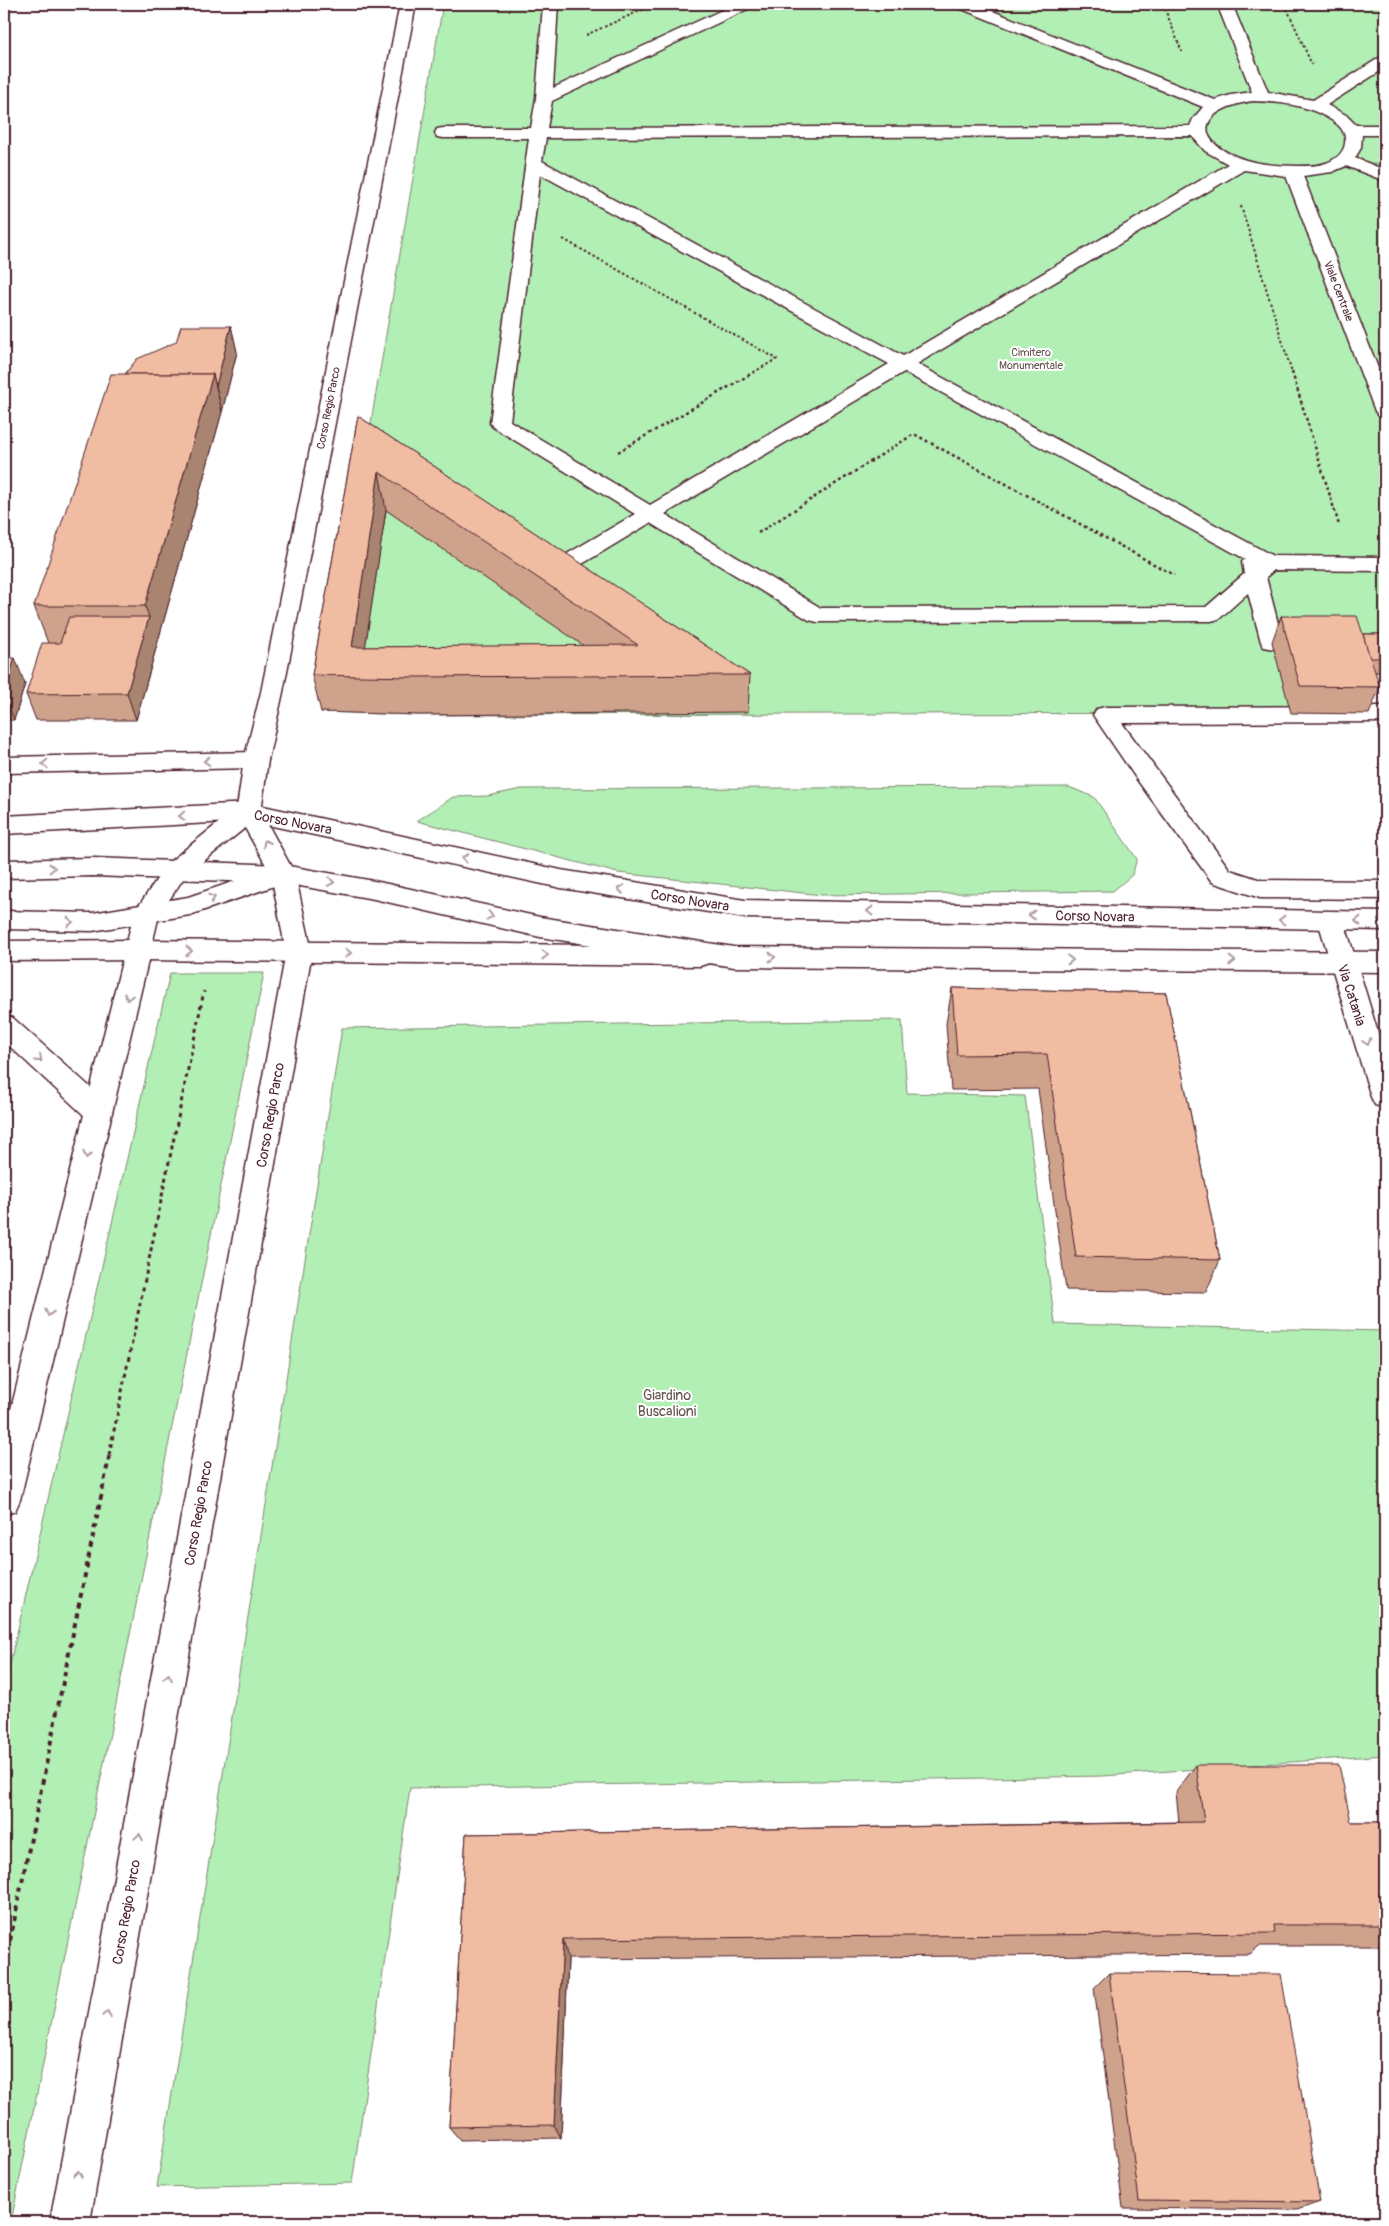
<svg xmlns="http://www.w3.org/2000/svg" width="1389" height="2226" font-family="Pangolin,sans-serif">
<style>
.green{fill:#b2efb5;stroke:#7e8770}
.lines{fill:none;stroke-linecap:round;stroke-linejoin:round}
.pedestrian-casing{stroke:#4a1f2b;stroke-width:3}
.minor-casing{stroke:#4a1f2b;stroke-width:3}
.tertiary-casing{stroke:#4a1f2b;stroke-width:3}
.secondary-casing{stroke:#4a1f2b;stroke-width:3}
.path-far3{stroke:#4a1f2b;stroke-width:2;stroke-dasharray:2.5 2.5;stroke-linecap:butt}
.path-far2{stroke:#4a1f2b;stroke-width:2.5;stroke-dasharray:3 3;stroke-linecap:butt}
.path-far1{stroke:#4a1f2b;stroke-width:3;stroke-dasharray:4 4;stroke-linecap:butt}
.path{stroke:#4a1f2b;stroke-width:4;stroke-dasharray:5 5;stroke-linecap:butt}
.pedestrian{fill:#fff;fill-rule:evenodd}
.minor{fill:#fff;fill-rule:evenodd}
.tertiary{fill:#fff;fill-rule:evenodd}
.secondary{fill:#fff;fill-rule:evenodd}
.wall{fill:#cea28b;stroke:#4a1f2b;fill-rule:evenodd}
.shaded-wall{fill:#a88471;stroke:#4a1f2b}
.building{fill:#f0bca2;stroke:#4a1f2b;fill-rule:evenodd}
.oneway{stroke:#ae9aa0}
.labels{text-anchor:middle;stroke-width:4;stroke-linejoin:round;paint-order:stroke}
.far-street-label{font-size:11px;fill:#4a1f2b;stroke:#fff}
.far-park-label{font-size:11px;fill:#64534e;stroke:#fff}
.street-label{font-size:14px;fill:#4a1f2b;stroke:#fff}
.park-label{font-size:14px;fill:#64534e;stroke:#fff}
</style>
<rect width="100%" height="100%" fill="#fff"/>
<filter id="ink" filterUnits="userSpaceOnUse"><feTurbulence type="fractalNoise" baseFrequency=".02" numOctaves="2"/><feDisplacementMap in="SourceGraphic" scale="10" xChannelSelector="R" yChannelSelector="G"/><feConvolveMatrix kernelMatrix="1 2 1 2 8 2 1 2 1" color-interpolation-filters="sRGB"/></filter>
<g filter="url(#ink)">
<!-- green -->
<g class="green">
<polygon points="443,4 1385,4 1385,672 1357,672 1277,713 418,715 321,712"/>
<polygon points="1069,787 1094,797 1137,859 1132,875 1113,891 822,895 618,873 417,821 453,797 488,796 521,789"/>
<polygon points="170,973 264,973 11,2222 4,2222 4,1689"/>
<polygon points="902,1020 907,1093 1025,1096 1055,1324 1385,1331 1385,1755 1103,1776 410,1788 352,2183 157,2187 342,1028"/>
</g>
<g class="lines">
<!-- pedestrian casing -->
<g class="pedestrian-casing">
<g id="pedestrian">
<path d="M543 4H558L553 88 735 4H755L752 7 552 101 547 128 1190 126 1193 119 1203 107 957 7 955 4H975L1215 100 1231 95 1252 92 1217 4H1232L1268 92 1313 100 1379 58 1385 56V68L1327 105 1346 115 1356 125H1385V135H1362L1361 148 1355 158 1385 170V181L1346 166 1332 172 1303 176 1385 386V417L1378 415 1375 411 1286 176 1244 170 917 364 1273 556 1385 557V571L1274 570 1266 577 1281 635H1309L1317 637 1320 642 1317 647C1301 651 1280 651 1264 647L1261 642 1248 593 1219 619 1211 621 817 622 809 620 650 523 554 581 546 583 538 581 535 576 538 571 635 514 493 427 490 423 529 138H443L437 137 435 133 437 129 443 128H531L536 98ZM1253 101C1281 102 1309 105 1333 121 1353 134 1347 156 1326 163 1318 166 1308 166 1299 166 1283 166 1263 165 1246 160 1191 143 1196 109 1253 101ZM1192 136 1205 151 1228 164 903 356 542 161 546 138ZM540 174 889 364 650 505 510 421ZM904 372 1245 559 1242 562 1244 574 1206 607 821 608 665 514Z"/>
<polygon points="1385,706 1385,722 1122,723 1230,870 1261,880 1385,881 1385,899 1260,898 1212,882 1138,781 1093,715 1097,709 1105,707"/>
</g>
</g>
<!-- minor casing -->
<g class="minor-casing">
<g id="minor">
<polygon points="256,752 264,754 268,760 264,766 256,768 4,773 4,757"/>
<polygon points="283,865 292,868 295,874 292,880 190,915 92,931 4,929 4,911 92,913 188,897"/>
<polygon points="1331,912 1340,914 1344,921 1385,1056 1385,1108 1375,1105 1371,1097 1318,921 1322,914"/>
<polygon points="140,940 700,946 709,949 713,956 709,963 700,966 140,960 4,961 4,941"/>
<polygon points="4,1015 13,1018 108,1103 112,1111 108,1119 98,1122 88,1119 4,1041"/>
</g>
</g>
<!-- tertiary casing -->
<g class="tertiary-casing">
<polygon id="tertiary" points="400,4 416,4 283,692 268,760 261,812 295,874 312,952 90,2222 50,2222 286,952 271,874 245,828 185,876 159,915 20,1500 15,1511 4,1515 4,1437 134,913 167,864 237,808 244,760 261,692"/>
</g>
<!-- secondary casing -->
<g class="secondary-casing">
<g id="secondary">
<polygon points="249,803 561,870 745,900 1385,912 1385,930 745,918 561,888 249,821 4,834 4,816"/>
<polygon points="93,858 283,865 374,881 540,917 734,947 1385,952 1385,972 734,967 540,937 374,899 283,883 93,876 4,878 4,860"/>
</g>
</g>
<!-- path-far3 -->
<g class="path-far3">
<polyline points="1163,4 1182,52"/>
<polyline points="1285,4 1312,65"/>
<polyline points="586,35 655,4"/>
<polyline points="1241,206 1292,373"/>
<polyline points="1378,208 1385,226"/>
<polyline points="563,239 777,359 752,373"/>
</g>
<!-- path-far2 -->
<g class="path-far2">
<polyline points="1292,372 1339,525"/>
<polyline points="618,452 754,372"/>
<polyline points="758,533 914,434 1174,575"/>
</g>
<!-- path-far1 -->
<polyline class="path-far1" points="109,1455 204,991"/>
<!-- path -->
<polyline class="path" points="4,1970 110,1453"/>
<!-- pedestrian -->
<use href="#pedestrian" class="pedestrian"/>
<!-- minor -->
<use href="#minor" class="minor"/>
<!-- tertiary -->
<use href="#tertiary" class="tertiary"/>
<!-- secondary -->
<use href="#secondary" class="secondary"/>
</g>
<!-- wall -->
<g class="wall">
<polygon points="231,326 237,352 222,412 136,720 36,720 26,694 48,643 34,606 125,374"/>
<path d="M358 416 750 675 748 712 418 715 321 712 312 675ZM386 510 584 646 365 647Z"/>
<polygon points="1281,616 1363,634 1385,634 1385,672 1375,672 1380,687 1369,714 1291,713 1272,642"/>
<polygon points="4,658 25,684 14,720 4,720"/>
<polygon points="952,988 1166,993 1220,1260 1206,1292 1066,1290 1038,1089 951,1090 946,1024"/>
<polygon points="1196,1765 1351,1822 1385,1822 1385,1977 1379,1946 1259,1946 1250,1954 568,1959 561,2138 460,2140 449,2127 466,1834 1179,1822 1176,1792"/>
<polygon points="1109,1973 1320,2202 1297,2210 1123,2208 1094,1988"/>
</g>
<!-- shaded-wall -->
<g class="shaded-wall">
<polygon points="231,326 237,352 222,412 216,386"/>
<polygon points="213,374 222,412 136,720 127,693 149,617 145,606"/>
<polygon points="379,472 386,510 361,676 352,647"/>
<polygon points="15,658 25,684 14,720 4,695 4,691"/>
<polygon points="563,1939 568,1959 561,2138 554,2125"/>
</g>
<!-- building -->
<g class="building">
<polygon points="181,326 231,326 216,386 213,374 125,374 137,359 176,342"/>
<polygon points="111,374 213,374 145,606 34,606"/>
<path d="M358 416 543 538 750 675 412 677 312 675ZM379 472 508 558 638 645 352 647Z"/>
<polygon points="1281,616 1357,616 1380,687 1300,686"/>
<polygon points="69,617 149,617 127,693 26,694 42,643 60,643"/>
<polygon points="1363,634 1385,634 1385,658 1370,658"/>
<polygon points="4,658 15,658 4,691"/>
<polygon points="952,988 1166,993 1220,1260 1076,1257 1047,1054 957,1055"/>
<polygon points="1196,1765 1339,1765 1351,1822 1385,1822 1385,1925 1274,1925 1275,1933 563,1939 554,2125 449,2127 466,1834 1204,1822"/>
<polygon points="1109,1973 1281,1974 1320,2202 1139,2200"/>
</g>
<!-- one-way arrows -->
<defs><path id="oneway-chevron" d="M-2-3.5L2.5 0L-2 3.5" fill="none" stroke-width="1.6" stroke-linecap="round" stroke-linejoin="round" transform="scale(1.25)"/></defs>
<g class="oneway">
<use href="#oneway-chevron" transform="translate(207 761) rotate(178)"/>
<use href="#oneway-chevron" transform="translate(45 764) rotate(179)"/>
<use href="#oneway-chevron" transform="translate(182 816) rotate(177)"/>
<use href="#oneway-chevron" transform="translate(266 843) rotate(-119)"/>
<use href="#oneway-chevron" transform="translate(465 858) rotate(-168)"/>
<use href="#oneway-chevron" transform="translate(52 868) rotate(-1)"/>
<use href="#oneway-chevron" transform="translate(331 882) rotate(10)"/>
<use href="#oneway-chevron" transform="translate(621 889) rotate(-171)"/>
<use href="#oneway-chevron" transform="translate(212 898) rotate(-19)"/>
<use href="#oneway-chevron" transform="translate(870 911) rotate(-179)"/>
<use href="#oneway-chevron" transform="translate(1032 915) rotate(-179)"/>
<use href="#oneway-chevron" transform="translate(490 916) rotate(13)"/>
<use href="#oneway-chevron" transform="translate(1282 920) rotate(-179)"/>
<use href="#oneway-chevron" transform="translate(1358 921) rotate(180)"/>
<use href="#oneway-chevron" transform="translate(70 922) rotate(1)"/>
<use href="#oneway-chevron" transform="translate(189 951) rotate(1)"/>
<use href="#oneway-chevron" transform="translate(348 953) rotate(1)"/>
<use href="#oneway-chevron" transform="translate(545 955) rotate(1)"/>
<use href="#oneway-chevron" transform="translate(772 957)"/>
<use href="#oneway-chevron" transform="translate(1070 960)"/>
<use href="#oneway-chevron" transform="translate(1232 961) rotate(1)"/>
<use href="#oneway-chevron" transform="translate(128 997) rotate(104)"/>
<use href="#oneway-chevron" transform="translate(1367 1042) rotate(72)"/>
<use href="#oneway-chevron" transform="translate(39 1059) rotate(43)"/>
<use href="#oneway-chevron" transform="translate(87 1155) rotate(104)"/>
<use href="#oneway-chevron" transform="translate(49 1313) rotate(104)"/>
<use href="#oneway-chevron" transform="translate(168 1677) rotate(-80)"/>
<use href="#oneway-chevron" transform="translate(139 1837) rotate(-80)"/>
<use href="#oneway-chevron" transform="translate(107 2014) rotate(-80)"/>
<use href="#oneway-chevron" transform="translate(78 2174) rotate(-80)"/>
</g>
</g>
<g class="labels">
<!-- far-street labels -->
<g class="far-street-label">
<text transform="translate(1339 291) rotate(69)" y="4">Viale Centrale</text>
<text transform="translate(328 408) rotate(-79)" y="4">Corso Regio Parco</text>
</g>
<!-- far-park labels -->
<g class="far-park-label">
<text x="1031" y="356">Cimitero<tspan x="1031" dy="13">Monumentale</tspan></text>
</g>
<!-- street labels -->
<g class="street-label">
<text transform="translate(293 822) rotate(11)" y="5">Corso Novara</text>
<text transform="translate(690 900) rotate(9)" y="5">Corso Novara</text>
<text transform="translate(1095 916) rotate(1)" y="5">Corso Novara</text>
<text transform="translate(1352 995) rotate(72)" y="5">Via Catania</text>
<text transform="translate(270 1115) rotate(-80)" y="5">Corso Regio Parco</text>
<text transform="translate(198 1513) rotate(-80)" y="5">Corso Regio Parco</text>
<text transform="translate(126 1912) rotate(-80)" y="5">Corso Regio Parco</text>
</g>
<!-- park labels -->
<g class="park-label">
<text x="667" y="1400">Giardino<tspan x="667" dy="16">Buscalioni</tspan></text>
</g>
</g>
<!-- margin -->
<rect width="1389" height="2226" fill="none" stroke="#fff" stroke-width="20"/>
<rect x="10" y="10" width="1369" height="2206" fill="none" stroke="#4a1f2b" stroke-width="2" filter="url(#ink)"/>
</svg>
